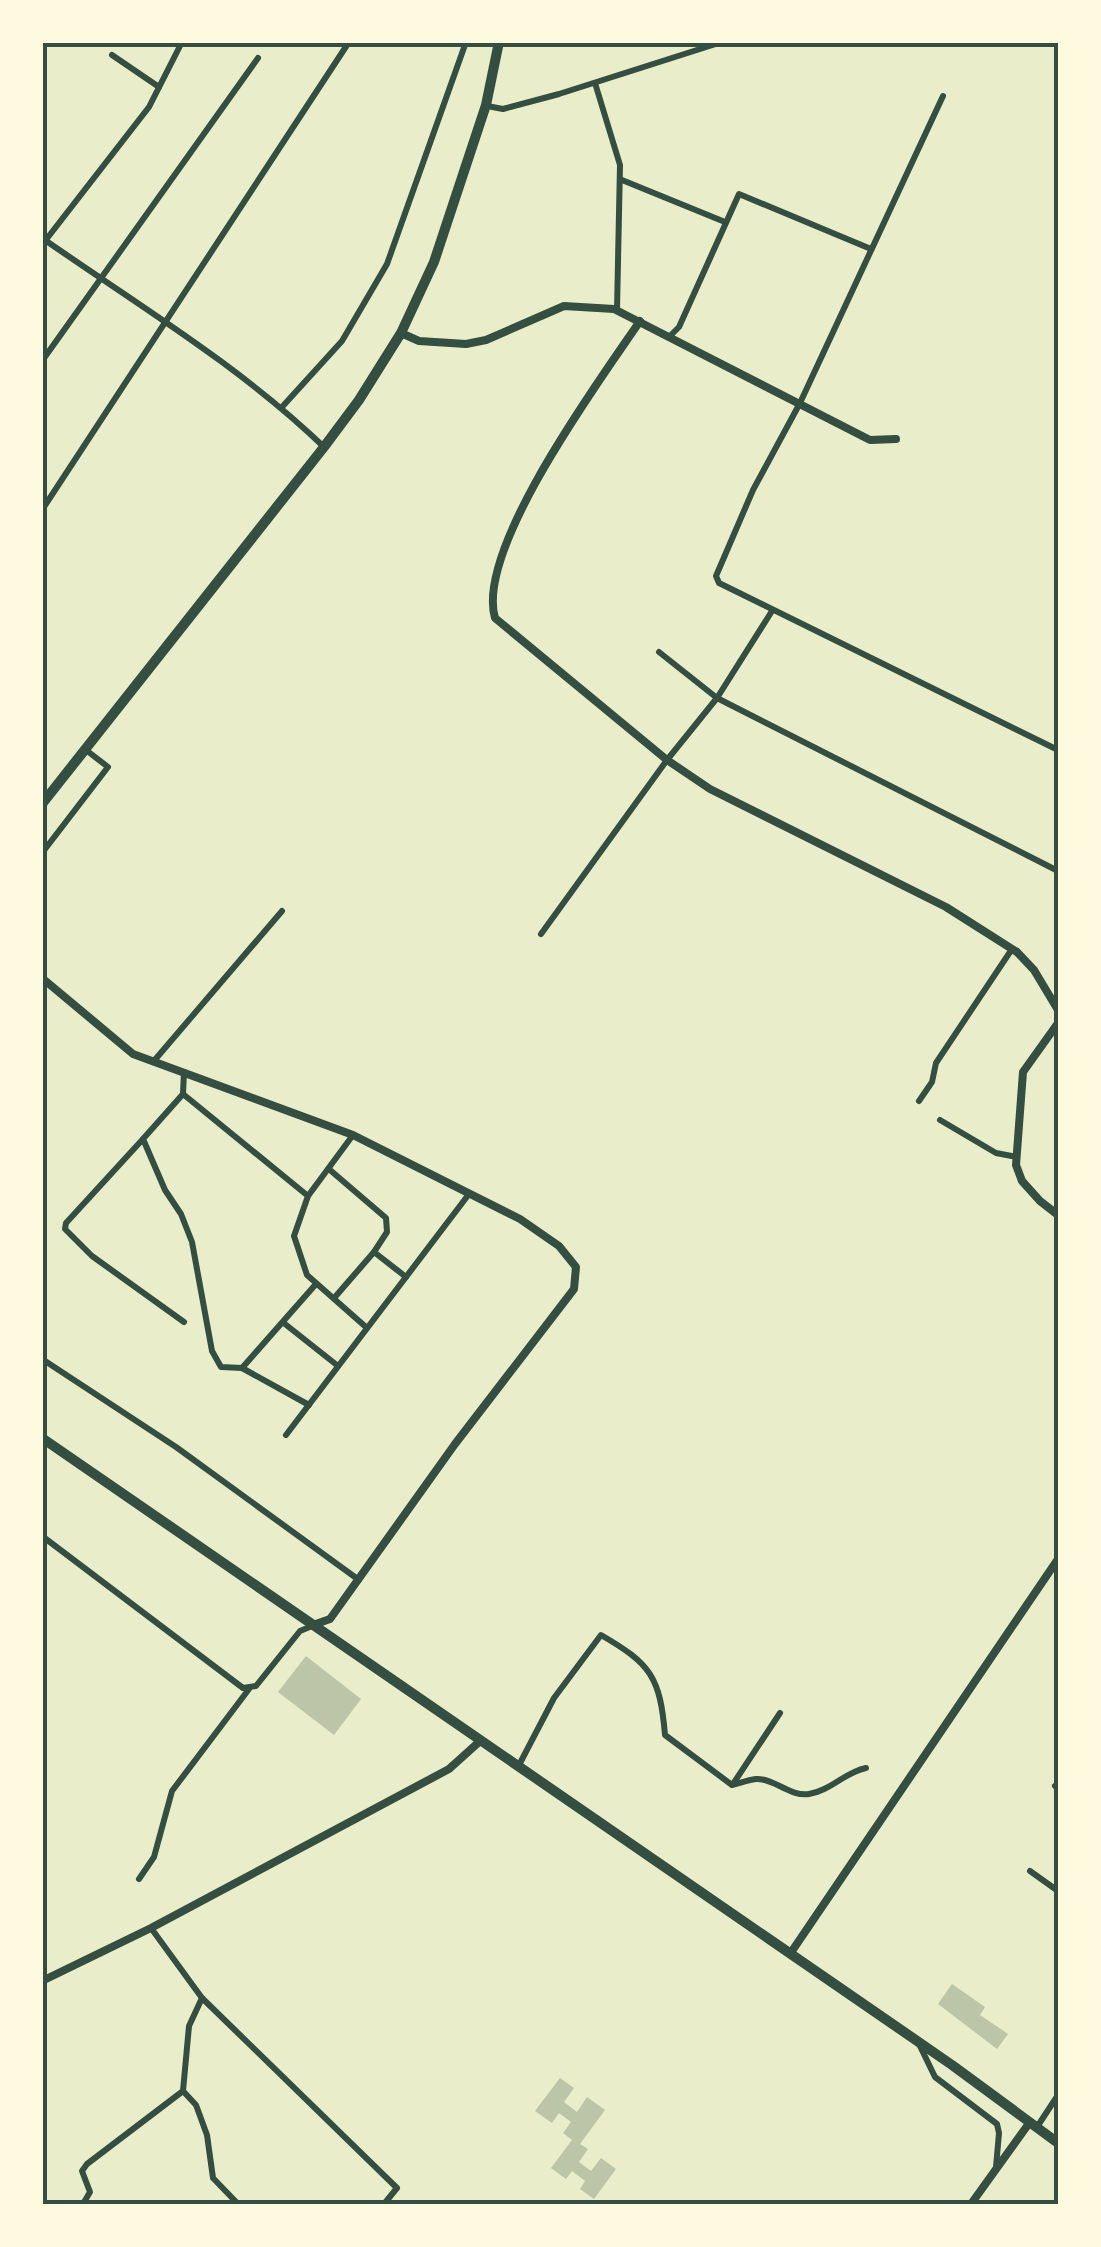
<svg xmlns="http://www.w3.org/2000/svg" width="1101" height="2247" font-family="Raleway,sans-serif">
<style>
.building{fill:#bcc5a7}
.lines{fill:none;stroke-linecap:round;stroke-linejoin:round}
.minor{stroke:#344e41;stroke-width:6}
.tertiary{stroke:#344e41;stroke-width:8}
.primary{stroke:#344e41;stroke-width:10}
.neatline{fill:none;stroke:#344e41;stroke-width:4}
</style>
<rect width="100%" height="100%" fill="#e9edc9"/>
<!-- building -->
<g class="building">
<polygon points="306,1656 361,1699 334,1735 278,1692"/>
<polygon points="952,1984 985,2007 980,2015 1008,2034 997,2049 938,2004"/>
<polygon points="560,2078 574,2088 564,2102 577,2112 587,2097 605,2110 580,2144 588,2149 579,2162 591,2171 601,2158 616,2169 594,2199 580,2189 585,2181 572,2171 566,2179 551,2168 572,2140 563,2133 571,2122 559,2113 552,2123 535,2111"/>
</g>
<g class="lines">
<!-- minor -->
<g class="minor">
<polyline points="112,55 159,87"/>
<polyline points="595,83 620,165 617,310"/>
<polyline points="943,96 800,403 753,490 716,576 719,583 1058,750"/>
<polyline points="487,106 503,109 559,94 722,42"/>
<polyline points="622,180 725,222"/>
<path d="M42 238C138 305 240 366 324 447"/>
<polyline points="45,241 149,107 182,42"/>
<polyline points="670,336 679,327 739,194 871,249"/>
<polyline points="42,361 258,58"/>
<polyline points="282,407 342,341 387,264 466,42"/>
<polyline points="42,510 349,42"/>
<polyline points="659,652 717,698 1058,871"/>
<polyline points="42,853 108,767 86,750"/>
<polyline points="541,934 667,760 717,698 772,611"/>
<polyline points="153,1062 282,911"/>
<polyline points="184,1072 183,1094 308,1196 294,1236 307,1275 367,1328"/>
<polyline points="183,1094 143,1139 165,1190 181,1214 192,1242 212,1351 221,1367 242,1368 309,1405"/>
<polyline points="919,1101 932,1082 936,1063 1012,949"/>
<polyline points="940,1120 996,1153 1017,1157"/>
<polyline points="143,1139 66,1223 65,1229 92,1256 184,1322"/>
<polyline points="330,1170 386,1218 387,1232 374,1252"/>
<polyline points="308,1196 353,1135"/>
<polyline points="335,1297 374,1252 406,1277"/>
<polyline points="285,1324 338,1366"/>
<polyline points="42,1359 176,1447 359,1580"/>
<polyline points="242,1368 316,1284"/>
<polyline points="286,1435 469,1194"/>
<polyline points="42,1536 243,1688 256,1686 300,1631 312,1626"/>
<path d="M518 1767 554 1698 601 1635C651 1664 660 1677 665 1735L732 1785C740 1783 748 1780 756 1779 774 1778 790 1797 809 1794 830 1791 845 1772 866 1768"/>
<polyline points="733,1784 780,1713"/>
<polyline points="1055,1786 1058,1788"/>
<polyline points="1030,1871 1058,1891"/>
<polyline points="139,1879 154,1857 172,1791 249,1689"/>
<polyline points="1058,1915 1058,1931"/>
<polyline points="151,1928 202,1998 397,2188 384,2204"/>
<polyline points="202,1998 189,2026 183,2091 196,2105 207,2135 213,2178 238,2204"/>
<polyline points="919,2044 935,2077 997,2124 999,2133 996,2167"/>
<polyline points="1037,2127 1058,2095"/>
<polyline points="83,2204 90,2192 82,2171 87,2164 183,2091"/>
</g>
<!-- tertiary -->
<g class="tertiary">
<path d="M640 321C600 380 475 549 495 618L667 760 710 789 946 907 1017 952 1034 970 1058 1010"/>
<polyline points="401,333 419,341 466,344 486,340 564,306 614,309 870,440 896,439"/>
<polyline points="42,978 133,1054 353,1135 520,1219 559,1246 576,1267 574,1289 455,1444 330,1619 313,1625"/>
<polyline points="1058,1023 1023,1072 1016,1165 1022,1181 1040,1201 1058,1215"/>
<polyline points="790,1954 1058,1559"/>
<polyline points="42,1981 151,1928 449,1769 479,1742"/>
<polyline points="971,2204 1030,2122"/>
</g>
<!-- primary -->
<g class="primary">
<polyline points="42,804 324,447 359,400 401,333 434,262 486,105 499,42"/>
<polyline points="42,1438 952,2065 1058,2143"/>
</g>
</g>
<!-- border -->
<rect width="1101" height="2247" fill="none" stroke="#fefae0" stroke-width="90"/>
<rect x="45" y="45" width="1011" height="2157" class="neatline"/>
</svg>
